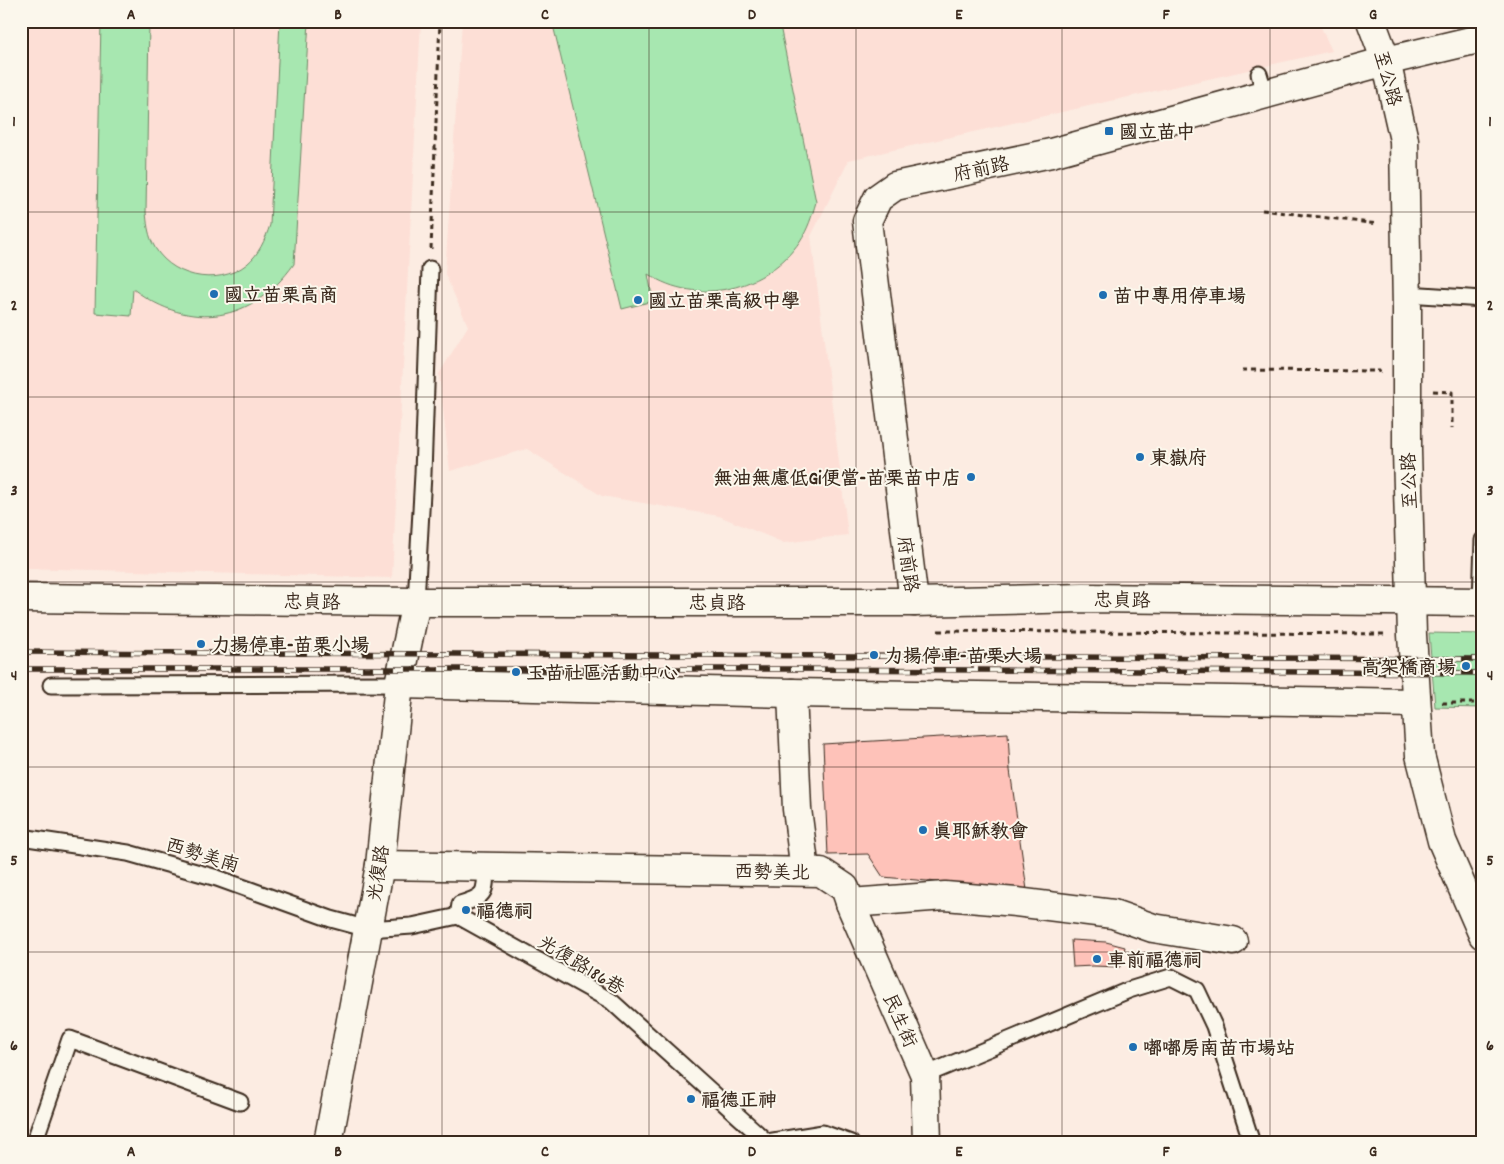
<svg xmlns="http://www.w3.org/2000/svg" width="1504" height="1164" font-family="Dekko,'LXGW WenKai TC',sans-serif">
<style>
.built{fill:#fddfd6}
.green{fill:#a7e7b0;stroke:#718867}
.building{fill:#fec2b9;stroke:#3b2a1e}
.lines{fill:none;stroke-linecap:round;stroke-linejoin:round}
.service-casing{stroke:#3b2a1e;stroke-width:19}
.minor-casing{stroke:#3b2a1e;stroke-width:31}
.tertiary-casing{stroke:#3b2a1e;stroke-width:31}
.path{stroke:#3b2a1e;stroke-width:3;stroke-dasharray:5 4;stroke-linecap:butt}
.service{stroke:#fbf7ec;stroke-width:15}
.minor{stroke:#fbf7ec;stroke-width:28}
.tertiary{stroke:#fbf7ec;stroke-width:28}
.rail-casing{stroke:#3b2a1e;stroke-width:5.5}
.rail{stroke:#fbf7ec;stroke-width:4;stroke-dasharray:11;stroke-linecap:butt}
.grid{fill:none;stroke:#3b2a1e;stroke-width:1;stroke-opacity:0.55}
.poi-dot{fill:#1f6fb2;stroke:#fbf7ec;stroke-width:2}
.labels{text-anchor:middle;stroke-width:4;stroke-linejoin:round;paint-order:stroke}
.street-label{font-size:19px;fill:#3b2a1e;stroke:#fbf7ec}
.poi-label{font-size:19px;font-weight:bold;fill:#3b2a1e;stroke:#fbf7ec;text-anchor:start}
.neatline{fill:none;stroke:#3b2a1e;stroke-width:2}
.grid-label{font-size:16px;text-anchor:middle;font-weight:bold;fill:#3b2a1e}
</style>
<rect width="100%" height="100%" fill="#fcece2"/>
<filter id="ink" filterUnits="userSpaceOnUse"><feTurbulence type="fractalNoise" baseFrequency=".02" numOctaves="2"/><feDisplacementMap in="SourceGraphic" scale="10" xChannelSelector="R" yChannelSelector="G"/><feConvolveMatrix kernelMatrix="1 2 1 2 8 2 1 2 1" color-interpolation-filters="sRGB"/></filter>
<g filter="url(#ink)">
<!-- built -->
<g class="built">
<polygon points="21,21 421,21 392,578 21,568"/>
<polygon points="462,21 1318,21 1332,51 849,160 811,236 848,535 784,543 719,516 602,496 527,449 450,471 439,374 468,326 445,274"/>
</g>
<!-- green -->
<g class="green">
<path d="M101 21H149L146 212C147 223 148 232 152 242 168 277 217 288 247 264 259 254 265 240 270 225L280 21H309L294 264C252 323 191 332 133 289L131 316 95 313Z"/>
<path d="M552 21H779L816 202C812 216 808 229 800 241 767 290 698 307 648 274L653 301 622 309Z"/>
<polygon points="1429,633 1483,634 1483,708 1435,707"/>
</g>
<!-- building -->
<g class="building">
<polygon points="1008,733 1010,770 1027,890 883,877 868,854 828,855 823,744"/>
<polygon points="1071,940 1106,942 1125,947 1120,967 1093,966 1073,967"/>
</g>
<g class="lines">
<!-- service casing -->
<g class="service-casing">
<g id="service">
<polyline points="1259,74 1265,94"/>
<polyline points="1407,294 1483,299"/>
<polyline points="416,602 423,474 430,269"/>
<polyline points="1481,602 1483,540"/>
<polyline points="51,685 399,684"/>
<polyline points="21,837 128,853 217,878 331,919 368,929 412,926 458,916 611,1001 767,1142"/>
<path d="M458 916 460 904C487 896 485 893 486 866"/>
<polyline points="925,1075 1129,990 1171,977 1197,990 1214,1026 1252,1143"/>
<polyline points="767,1142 823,1133 851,1143"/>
<polyline points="34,1143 70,1039 240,1102"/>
</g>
</g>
<!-- minor casing -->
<g class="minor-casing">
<g id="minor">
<polyline points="21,598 416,602 914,602 1084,598 1483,602"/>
<polyline points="914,602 867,221 878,198 895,186 1051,153 1386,61 1483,38"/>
<polyline points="399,684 792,693 1416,703"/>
<polyline points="792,693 797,809 805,871"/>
<polyline points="380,865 821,872 845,888 852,908 925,1075 927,1143"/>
<polyline points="850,903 945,896 1016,902 1113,914 1153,928 1233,941"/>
<polyline points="328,1143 380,865 399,684 416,602"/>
</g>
</g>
<!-- tertiary casing -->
<g class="tertiary-casing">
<polyline id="tertiary" points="1371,21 1386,61 1404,140 1407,309 1407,451 1412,635 1420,755 1442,841 1483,935"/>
</g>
<!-- path -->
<g class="path">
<polyline points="1262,210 1378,224"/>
<polyline points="431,249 440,21"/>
<polyline points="1242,370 1381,371"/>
<polyline points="1433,391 1452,392 1452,428"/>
<polyline points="938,631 1386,634"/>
<polyline points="1442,703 1483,703"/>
</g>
<!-- service -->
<use href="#service" class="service"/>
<!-- minor -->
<use href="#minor" class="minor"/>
<!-- tertiary -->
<use href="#tertiary" class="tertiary"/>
<!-- rail casing -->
<g class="rail-casing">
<g id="rail">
<polyline points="21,652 1483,659"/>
<polyline points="21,669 791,669 1483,673"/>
</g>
</g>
<!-- rail -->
<use href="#rail" class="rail"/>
</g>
</g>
<!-- grid -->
<path class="grid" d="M234 21V1143M442 21V1143M649 21V1143M856 21V1143M1062 21V1143M1270 21V1143M21 212H1483M21 397H1483M21 582H1483M21 767H1483M21 952H1483"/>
<!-- markers -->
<g class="poi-dot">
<rect x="1104" y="126" width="10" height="10" rx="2.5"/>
<circle cx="214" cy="294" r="5"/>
<circle cx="1103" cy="295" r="5"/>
<circle cx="638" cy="300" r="5"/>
<circle cx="1140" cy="457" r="5"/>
<circle cx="971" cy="477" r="5"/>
<circle cx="201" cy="644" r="5"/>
<circle cx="874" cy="655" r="5"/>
<circle cx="1466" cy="666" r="5"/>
<circle cx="516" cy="672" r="5"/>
<circle cx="923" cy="830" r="5"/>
<circle cx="466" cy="910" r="5"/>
<circle cx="1097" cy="959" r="5"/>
<circle cx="1133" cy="1047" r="5"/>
<circle cx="691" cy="1099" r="5"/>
</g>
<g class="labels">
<!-- street labels -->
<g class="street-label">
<text transform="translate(1389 78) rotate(75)" y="7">至公路</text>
<text transform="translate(981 168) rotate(-12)" y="7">府前路</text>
<text transform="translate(1408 481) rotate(-92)" y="7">至公路</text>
<text transform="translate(909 564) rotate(82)" y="7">府前路</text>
<text transform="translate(1122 599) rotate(1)" y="7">忠貞路</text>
<text transform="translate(312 601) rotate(1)" y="7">忠貞路</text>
<text x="717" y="609">忠貞路</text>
<text transform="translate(203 854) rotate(17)" y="7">西勢美南</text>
<text transform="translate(772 871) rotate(1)" y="7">西勢美北</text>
<text transform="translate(377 873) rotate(-81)" y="7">光復路</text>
<text transform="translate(582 964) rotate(31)" y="7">光復路186巷</text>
<text transform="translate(901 1020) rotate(66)" y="7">民生街</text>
</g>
<!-- poi labels -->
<g class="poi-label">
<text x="1119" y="138">國立苗中</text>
<text x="224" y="301">國立苗栗高商</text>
<text x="1113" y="302">苗中專用停車場</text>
<text x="648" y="307">國立苗栗高級中學</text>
<text x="1150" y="464">東嶽府</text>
<text x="961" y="484" text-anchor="end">無油無慮低Gi便當-苗栗苗中店</text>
<text x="211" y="651">力揚停車-苗栗小場</text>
<text x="884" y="662">力揚停車-苗栗大場</text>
<text x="1456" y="673" text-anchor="end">高架橋商場</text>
<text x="526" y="679">玉苗社區活動中心</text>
<text x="933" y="837">真耶穌教會</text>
<text x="476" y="917">福德祠</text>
<text x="1107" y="966">車前福德祠</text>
<text x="1143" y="1054">嘟嘟房南苗市場站</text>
<text x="701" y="1106">福德正神</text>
</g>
</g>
<!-- margin -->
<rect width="1504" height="1164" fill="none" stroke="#fbf7ec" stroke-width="55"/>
<rect x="28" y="28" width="1448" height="1108" class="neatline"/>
<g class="grid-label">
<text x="131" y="19">A</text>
<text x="338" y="19">B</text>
<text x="545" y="19">C</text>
<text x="752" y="19">D</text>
<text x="959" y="19">E</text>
<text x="1166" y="19">F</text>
<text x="1373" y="19">G</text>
<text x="14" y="126">1</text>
<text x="1490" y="126">1</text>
<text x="14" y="310">2</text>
<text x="1490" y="310">2</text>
<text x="14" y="495">3</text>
<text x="1490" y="495">3</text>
<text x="14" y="680">4</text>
<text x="1490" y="680">4</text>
<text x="14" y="865">5</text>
<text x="1490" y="865">5</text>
<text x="14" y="1050">6</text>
<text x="1490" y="1050">6</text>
<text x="131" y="1156">A</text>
<text x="338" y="1156">B</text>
<text x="545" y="1156">C</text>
<text x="752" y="1156">D</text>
<text x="959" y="1156">E</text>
<text x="1166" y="1156">F</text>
<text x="1373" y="1156">G</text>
</g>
</svg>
